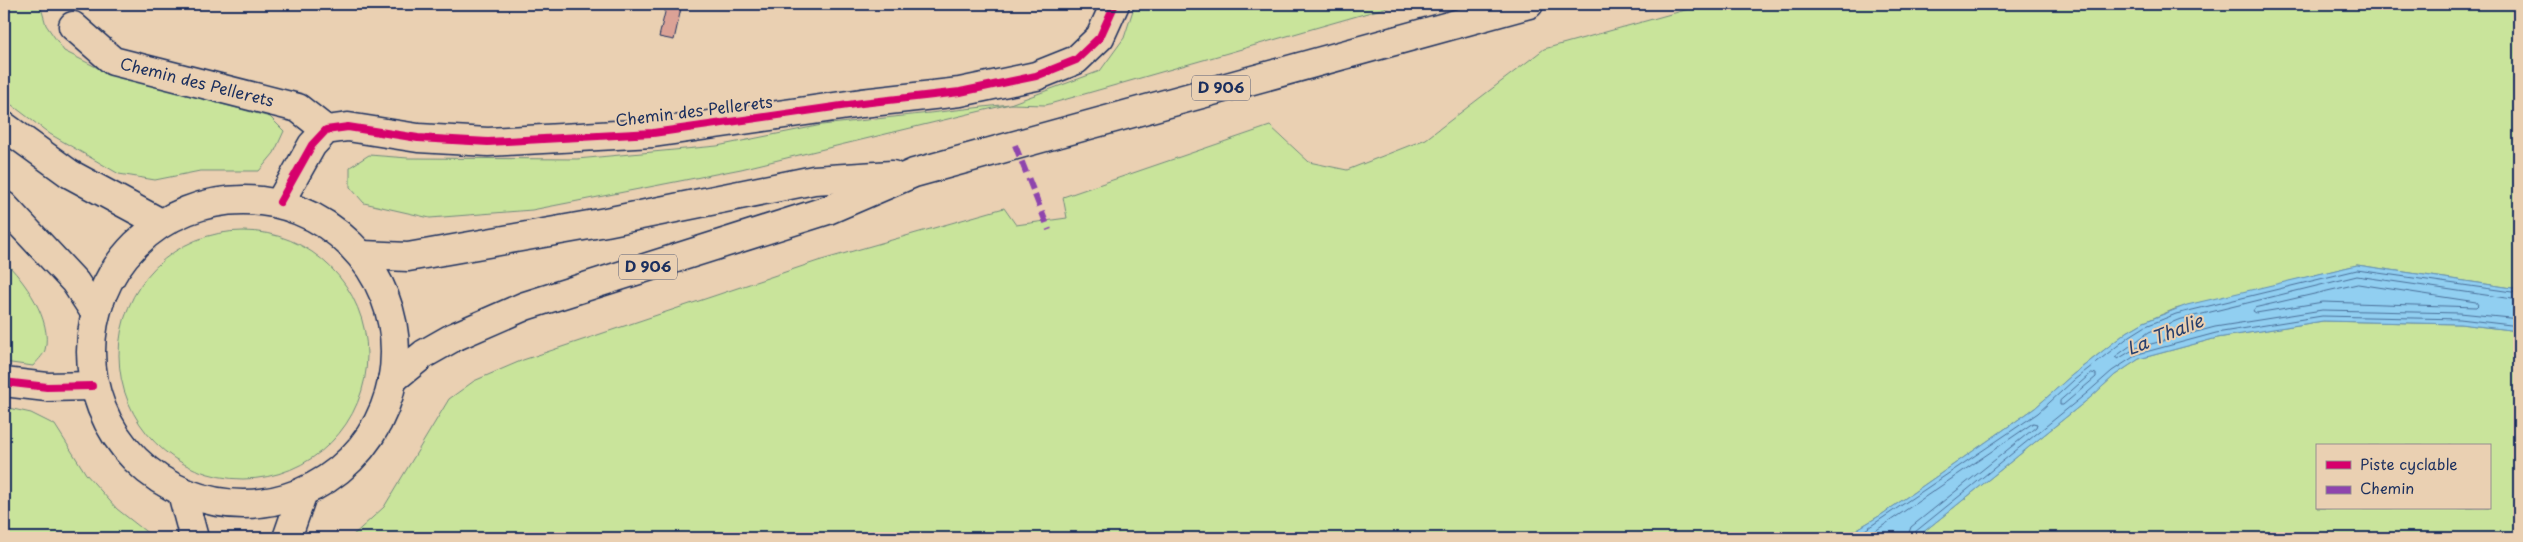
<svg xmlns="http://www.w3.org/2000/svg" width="2523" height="542" font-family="'Playpen Sans',sans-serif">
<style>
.green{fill:#c9e49b;stroke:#728a7c;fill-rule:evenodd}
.water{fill:#91cff1;stroke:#628fb6}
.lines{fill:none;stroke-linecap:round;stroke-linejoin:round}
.shore{stroke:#4a6f99;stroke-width:1}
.building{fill:#dba296;stroke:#1b2f5e}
.minor-casing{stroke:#1b2f5e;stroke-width:31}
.major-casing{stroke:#1b2f5e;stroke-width:31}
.minor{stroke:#ead0b2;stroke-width:28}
.major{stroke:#ead0b2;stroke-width:28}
.quiet{stroke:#8e44ad;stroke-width:6;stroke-dasharray:12 6;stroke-linecap:butt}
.cycleway-casing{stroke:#ead0b2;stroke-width:11}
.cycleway{stroke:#d6006c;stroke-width:8}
.labels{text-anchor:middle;stroke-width:4;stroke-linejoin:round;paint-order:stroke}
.shield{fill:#ead0b2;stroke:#595f77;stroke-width:1}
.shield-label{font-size:15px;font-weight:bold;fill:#1b2f5e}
.street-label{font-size:16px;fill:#1b2f5e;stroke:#ead0b2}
.water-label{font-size:18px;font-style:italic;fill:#273f6d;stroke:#ead0b2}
</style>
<rect width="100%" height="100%" fill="#ead0b2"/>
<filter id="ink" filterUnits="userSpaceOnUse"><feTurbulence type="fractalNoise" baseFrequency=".02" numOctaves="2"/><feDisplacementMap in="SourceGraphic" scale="10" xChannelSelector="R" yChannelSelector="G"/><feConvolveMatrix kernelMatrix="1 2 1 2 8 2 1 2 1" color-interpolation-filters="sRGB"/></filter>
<g filter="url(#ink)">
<!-- green -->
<g class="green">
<polygon points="4,4 40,4 46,25 64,51 112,75 270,117 284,131 274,153 259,171 200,171 155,180 119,174 50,134 4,99"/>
<polygon points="1135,4 1399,4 1046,105 1010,104 741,169 532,210 430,218 364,203 350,187 350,167 369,155 408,158 577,159 717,146 822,125 1010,104 1100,71 1124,38"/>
<polygon points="1707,4 2519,4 2519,289 2357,265 2175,309 2144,322 2127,332 2071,376 2035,408 1881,515 1842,538 350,538 384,507 449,399 474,381 523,360 818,261 1004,208 1016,225 1067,218 1063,197 1270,126 1309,162 1347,170 1426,139 1544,49"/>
<circle cx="243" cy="355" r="124"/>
<path d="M4 261C24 280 53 320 45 350 43 356 37 361 33 366L4 362Z"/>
<path d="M2323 321 2460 324 2519 331V538H1916L2091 397 2115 375 2139 359 2217 338ZM2317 446H2489V508H2317Z"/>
<polygon points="4,407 31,413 55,425 86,474 117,509 154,538 4,538"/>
</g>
<!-- water -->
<polygon class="water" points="2357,265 2519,289 2519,331 2460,324 2323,321 2217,338 2139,359 2115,375 2091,397 1916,538 1842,538 1881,515 2035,408 2071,376 2127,332 2144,322 2187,305"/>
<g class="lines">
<!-- shore -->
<g class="shore">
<polygon points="2358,284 2476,302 2478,305 2476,307 2323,302 2256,313 2253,311 2255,308"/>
<polyline points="2519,300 2357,276 2178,320 2149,332 2115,357 2118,359 2136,348 2215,327 2322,310 2460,313 2519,319"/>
<polygon points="2092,373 2096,374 2096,377 2063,405 2060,405 2060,401"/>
<polyline points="1853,538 2038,413 2074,380 2130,336 2146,326 2176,314 2357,270 2519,293"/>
<polyline points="1865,538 2033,423 2037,424 2036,427 1911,527 1907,538"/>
<polyline points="1913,538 1915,532 2087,393 2112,371 2138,354 2216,333 2322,316 2460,319 2519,326"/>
</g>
</g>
<!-- building -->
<polygon class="building" points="667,4 682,4 674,40 659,37"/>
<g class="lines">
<!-- minor casing -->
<g class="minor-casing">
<g id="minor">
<polyline points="73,26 113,61 298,108 326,130"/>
<polyline points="280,202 312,145 326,130 348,127 418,138 488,142 653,133 862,103 960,92 1036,76 1076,60 1100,37 1115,4"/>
<polyline points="4,382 47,387 92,386"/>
</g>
</g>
<!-- major casing -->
<g class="major-casing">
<g id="major">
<polyline points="4,126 70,174 159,222"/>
<circle cx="243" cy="352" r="152"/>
<polyline points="4,206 75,282 94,311"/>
<polyline points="363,255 408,257 606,222 814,180 892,175"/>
<polyline points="392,380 424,354 454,337 525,306 828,210 914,173 1529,4"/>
<polyline points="182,493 194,538"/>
<polyline points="287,538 302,495"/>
</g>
</g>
<!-- minor -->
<use href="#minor" class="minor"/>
<!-- major -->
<use href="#major" class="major"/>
<!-- quiet -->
<polyline class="quiet" points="1015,145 1049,230"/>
<!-- cycleway casing -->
<g class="cycleway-casing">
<g id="cycleway">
<polyline points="280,202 312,145 326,130 348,127 418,138 488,142 653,133 862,103 960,92 1036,76 1076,60 1100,37 1115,4"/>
<polyline points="4,382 47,387 92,386"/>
</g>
</g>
<!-- cycleway -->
<use href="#cycleway" class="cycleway"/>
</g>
</g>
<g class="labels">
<!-- shield labels -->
<g class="shield">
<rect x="1192" y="75.5" width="58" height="25" rx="4"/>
<rect x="619" y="254.5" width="58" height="25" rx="4"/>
</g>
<g class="shield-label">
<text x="1221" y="93">D 906</text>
<text x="648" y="272">D 906</text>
</g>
<!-- street labels -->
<g class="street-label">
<text transform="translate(197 82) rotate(14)" y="6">Chemin des Pellerets</text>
<text transform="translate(694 111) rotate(-7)" y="6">Chemin des Pellerets</text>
</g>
<!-- water labels -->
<g class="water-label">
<text transform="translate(2165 335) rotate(-22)" y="6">La Thalie</text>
</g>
</g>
<!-- margin -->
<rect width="2523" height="542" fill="none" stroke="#ead0b2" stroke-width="20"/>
<rect x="10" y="10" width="2503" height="522" fill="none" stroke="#1b2f5e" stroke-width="2" filter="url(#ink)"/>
<!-- legend -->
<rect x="2316" y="444" width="175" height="65" fill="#ead0b2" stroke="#979090"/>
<rect x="2326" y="461" width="25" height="8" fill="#d6006c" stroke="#979090"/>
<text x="2360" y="470" font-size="15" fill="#1b2f5e">Piste cyclable</text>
<rect x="2326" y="486" width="25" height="8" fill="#8e44ad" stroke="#979090"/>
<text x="2360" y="494" font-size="15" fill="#1b2f5e">Chemin</text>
</svg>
